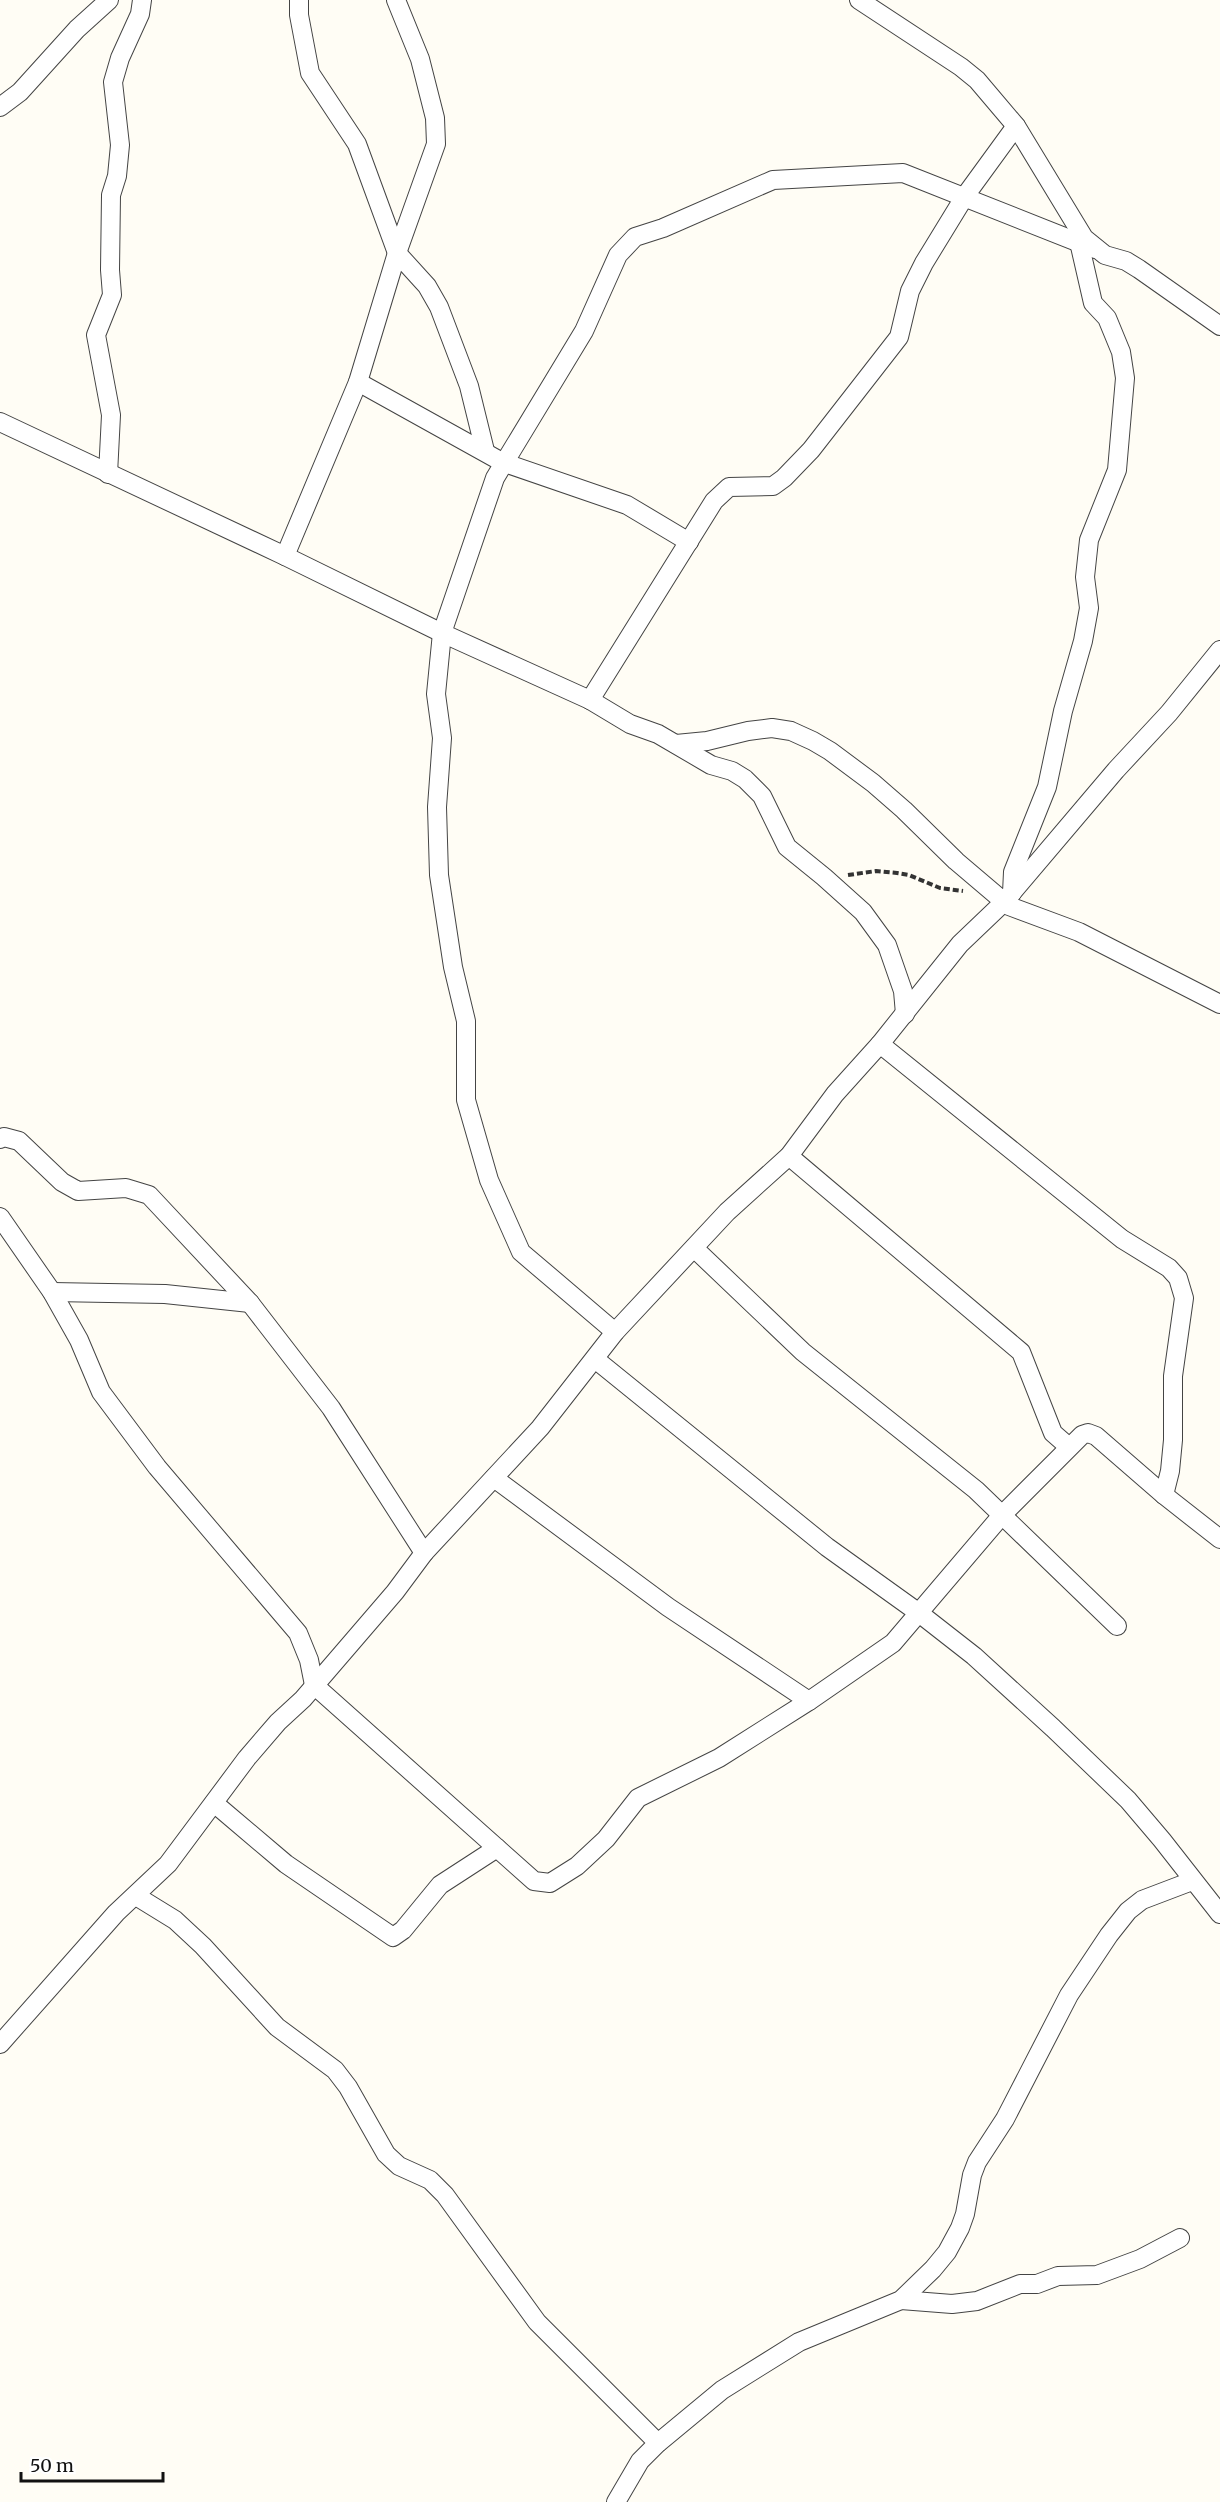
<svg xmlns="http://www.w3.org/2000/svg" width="1220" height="2502" font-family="Merriweather,serif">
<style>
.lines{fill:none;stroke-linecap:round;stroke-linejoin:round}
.street-casing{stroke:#444;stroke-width:20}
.path{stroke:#333;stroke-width:4;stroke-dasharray:6 3;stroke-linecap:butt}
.street{stroke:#fff;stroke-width:18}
</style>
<rect width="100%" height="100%" fill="#fffdf5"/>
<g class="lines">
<!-- street casing -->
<g class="street-casing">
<g id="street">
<polyline points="299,0 299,15 310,73 357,144 397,253 427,286 439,307 469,386 485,451"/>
<polyline points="859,0 961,67 977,80 1016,126 1084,238 1105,255 1126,261 1139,269 1220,326"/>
<polyline points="0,107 20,92 77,29 109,0"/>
<polyline points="358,382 502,462 627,505 689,542"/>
<polyline points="0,422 285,556 442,633 590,700 630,724 658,734 711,765 732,771 745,779 762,796 787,847 824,877 863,912 887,945 903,991 905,1014"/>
<polyline points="108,474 111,415 96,335 112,295 110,270 111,195 117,176 120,145 113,82 120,58 140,14 142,0"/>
<polyline points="285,556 358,382 397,253 436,144 435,118 420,59 396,0"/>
<polyline points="590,700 714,501 729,487 773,486 784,478 811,450 899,337 910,291 924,263 965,196 1016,126"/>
<polyline points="676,744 707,741 748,731 772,728 791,731 813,741 830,751 873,783 904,810 956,861 1009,906 1079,932 1220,1004"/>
<polyline points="1012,893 1013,872 1047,787 1063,711 1083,641 1089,608 1085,577 1089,540 1117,470 1125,378 1121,352 1107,318 1093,303 1079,242"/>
<polyline points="880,1044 1122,1239 1169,1268 1178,1278 1184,1298 1173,1376 1173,1440 1170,1471 1164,1495"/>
<polyline points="0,1139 4,1137 19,1141 62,1182 78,1191 126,1188 149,1195 250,1303 331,1408 424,1553"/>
<polyline points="789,1156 1021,1352 1053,1433 1069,1447"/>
<polyline points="0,1217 52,1292 79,1340 101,1392 157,1467 298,1633 309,1660 314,1685 534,1881 550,1883 577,1866 606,1839 638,1798 719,1758 809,1701 893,1643 1002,1515 1082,1435 1088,1433 1096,1436 1164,1495 1220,1539"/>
<polyline points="694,1248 803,1352 976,1490 1117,1626"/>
<polyline points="52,1292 165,1294 250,1303"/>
<polyline points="615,1332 521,1252 489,1180 466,1100 466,1021 453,967 439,875 437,807 442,738 436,694 442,633 495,478 584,331 618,255 635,237 663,228 773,180 903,173 1095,249"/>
<polyline points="595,1359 827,1547 919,1613 974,1656 1053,1728 1128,1800 1162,1840 1220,1914"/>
<polyline points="494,1478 668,1607 809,1701"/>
<polyline points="214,1803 286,1864 393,1937 403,1930 440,1885 497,1848"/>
<polyline points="136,1896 175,1920 203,1946 277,2027 335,2070 348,2087 386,2154 399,2166 430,2180 445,2195 537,2322 658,2443"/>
<polyline points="0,2044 116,1913 168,1864 247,1758 278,1722 303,1699 395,1592 424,1553 540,1428 615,1332 727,1212 789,1156 835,1094 880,1044 960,944 1004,902 1116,770 1169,713 1220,650"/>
<polyline points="901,2300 952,2304 977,2301 1020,2284 1037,2284 1058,2276 1097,2275 1140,2259 1180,2238"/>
<polyline points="616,2502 640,2461 658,2443 722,2390 799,2342 901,2300 933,2269 947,2252 960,2228 965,2214 972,2175 977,2162 1005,2119 1069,1995 1109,1935 1128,1911 1142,1900 1192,1881"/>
</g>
</g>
<!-- path -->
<polyline class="path" points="848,875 876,871 897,873 909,875 940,888 963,891"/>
<!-- street -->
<use href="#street" class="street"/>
</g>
<!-- scale -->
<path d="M21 2472v9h142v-9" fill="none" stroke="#111111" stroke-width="3"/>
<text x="30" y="2472" font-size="18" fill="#111111" stroke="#ffffff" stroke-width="4.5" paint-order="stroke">50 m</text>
</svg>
